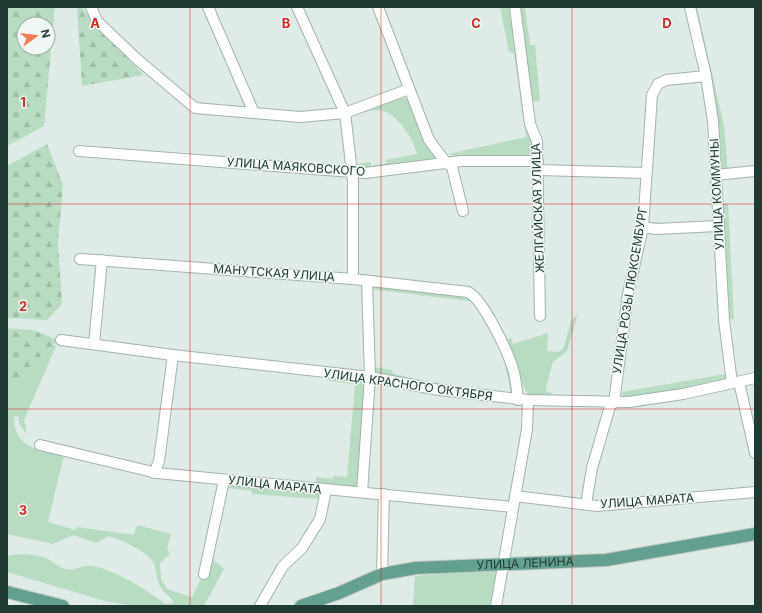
<svg xmlns="http://www.w3.org/2000/svg" width="762" height="613" font-family="Inter,sans-serif">
<style>
.green{fill:#b8dcc2}
.forest{fill:url(#forest-firs);fill-rule:evenodd}
.lines{fill:none;stroke-linecap:round;stroke-linejoin:round}
.minor-casing{stroke:#a2b3ad;stroke-width:12}
.major-casing{stroke:#c1c8c6;stroke-width:14}
.minor{stroke:#fff;stroke-width:10}
.major{stroke:#64a090;stroke-width:12}
.grid{fill:none;stroke:#d62828;stroke-width:1;stroke-opacity:0.55}
.labels{text-anchor:middle;stroke-width:3;stroke-linejoin:round;paint-order:stroke}
.street-label{font-size:12px;fill:#203b33;stroke:#f0f7f3}
.grid-label{font-size:13px;text-anchor:middle;font-weight:bold;fill:#d62828;stroke:#f0f7f3;stroke-width:3;stroke-linejoin:round;paint-order:stroke}
</style>
<defs>
<pattern id="forest-firs" width="22" height="20" patternUnits="userSpaceOnUse"><rect width="22" height="20" fill="#b8dcc2"/><path d="M5 1l3.5 6h-7zM16 11l3.5 6h-7z" fill="#9ebea7"/></pattern>
</defs>
<rect width="100%" height="100%" fill="#dfebe6"/>
<!-- green -->
<g class="green">
<path d="M500 7H511L526 127C528 137 532 140 534 152L528 158 461 157 448 154 526 137 514 53 509 52Z"/>
<polygon points="519,7 525,7 530,45 535,45 540,101 531,102"/>
<polygon points="694,7 697,7 724,126 728,172 722,170 718,118"/>
<path d="M401 98H405L410 102 440 160 365 169 357 168 356 164 371 162V166L387 163 386 160 417 154C414 139 395 110 378 110 368 110 359 114 351 117Z"/>
<polygon points="723,204 728,204 734,319 729,319"/>
<polygon points="375,285 471,296 477,302 370,289"/>
<polygon points="578,314 567,351 553,362 545,391 553,393 545,400 529,396 526,392 504,340 511,338 513,344 548,333 547,351 559,352 564,347 571,321"/>
<path d="M53 345 56 346 24 420 27 435 19 423V417L14 416C14 449 39 450 64 455L48 522 75 530 77 527 134 535 137 525 171 534 167 548 170 554 160 563 161 579 167 589 192 597 211 558 224 569 204 606H133L105 601 7 572V556C18 553 36 554 46 558 53 561 58 567 65 569 76 571 79 566 89 566 107 565 151 592 165 604L174 603C171 596 163 593 160 586 156 579 157 569 153 562 147 551 119 539 108 536L96 543 73 535 53 544 7 534V392Z"/>
<polygon points="503,354 509,368 514,392 509,397 376,375 374,367 392,370 393,374 430,382 511,393"/>
<polygon points="725,374 726,380 627,399 623,397 622,392"/>
<polygon points="329,377 365,381 359,489 316,485 316,477 333,479 333,476 347,477 355,384 329,381"/>
<polygon points="229,484 321,494 320,499 252,494 252,491 228,488"/>
<polygon points="497,569 493,606 413,606 415,576"/>
</g>
<!-- forest -->
<g class="forest">
<path d="M7 7H55L44 126 7 146ZM24 24H48V48H24Z"/>
<polygon points="77,7 81,7 143,75 82,86"/>
<polygon points="47,144 63,185 58,243 62,304 47,320 7,318 7,166"/>
<polygon points="7,328 33,330 58,340 7,392"/>
</g>
<g class="lines">
<!-- minor casing -->
<g class="minor-casing">
<g id="minor">
<polyline points="91,7 97,21 137,59 195,108 300,117 345,113 409,89"/>
<polyline points="208,7 254,113"/>
<polyline points="297,7 345,113 353,181 353,279"/>
<polyline points="378,7 429,140 447,164"/>
<polyline points="515,7 530,124 537,141 540,316"/>
<polyline points="690,7 706,76 713,121 724,320 732,383"/>
<polyline points="79,151 365,173 461,161 538,161"/>
<polyline points="451,163 463,211"/>
<polyline points="538,170 646,173"/>
<polyline points="716,175 755,171"/>
<polyline points="643,227 656,229 718,226"/>
<path d="M80 259 353 279 468 292C483 299 508 352 513 369 516 379 517 390 518 400"/>
<polyline points="61,340 173,355 370,377 439,390 528,400 629,402 683,394 755,378"/>
<polyline points="94,344 102,260"/>
<polyline points="739,382 755,453"/>
<polyline points="614,403 628,294 643,227 652,95 658,84 666,80 706,76"/>
<polyline points="40,445 157,473 513,507"/>
<polyline points="154,473 159,461 173,355"/>
<polyline points="362,492 370,377 367,281"/>
<polyline points="515,496 597,506 755,492"/>
<polyline points="586,504 592,468 611,403"/>
<polyline points="204,574 224,480"/>
<polyline points="382,574 384,494"/>
<polyline points="260,606 283,566 302,548 320,519 326,490"/>
<polyline points="496,606 527,429 528,400"/>
</g>
</g>
<!-- major casing -->
<g class="major-casing">
<g id="major">
<polyline points="7,592 63,606"/>
<path id="s1" d="M301 606 339 593 382 574 416 568 606 560 755 534"/>
</g>
</g>
<!-- minor -->
<use href="#minor" class="minor"/>
<!-- major -->
<use href="#major" class="major"/>
</g>
<!-- grid -->
<path class="grid" d="M190 7V606M381 7V606M572 7V606M7 204H755M7 409H755"/>
<g class="labels">
<!-- street labels -->
<g class="street-label">
<text transform="translate(296 167) rotate(4)" y="4">УЛИЦА МАЯКОВСКОГО</text>
<text transform="translate(717 194) rotate(-93)" y="4">УЛИЦА КОММУНЫ</text>
<text transform="translate(538 208) rotate(-92)" y="4">ЖЕЛГАЙСКАЯ УЛИЦА</text>
<text transform="translate(274 273) rotate(4)" y="4">МАНУТСКАЯ УЛИЦА</text>
<text transform="translate(630 290) rotate(-81)" y="4">УЛИЦА РОЗЫ ЛЮКСЕМБУРГ</text>
<text transform="translate(408 385) rotate(8)" y="4">УЛИЦА КРАСНОГО ОКТЯБРЯ</text>
<text transform="translate(275 485) rotate(6)" y="4">УЛИЦА МАРАТА</text>
<text transform="translate(647 501) rotate(-4)" y="4">УЛИЦА МАРАТА</text>
<text dy="4" stroke="none"><textPath href="#s1" startOffset="231">УЛИЦА ЛЕНИНА</textPath></text>
</g>
</g>
<g class="grid-label">
<text x="95" y="28">A</text>
<text x="286" y="28">B</text>
<text x="476" y="28">C</text>
<text x="667" y="28">D</text>
<text x="23" y="107">1</text>
<text x="23" y="311">2</text>
<text x="23" y="515">3</text>
</g>
<!-- border -->
<rect width="762" height="613" fill="none" stroke="#203b33" stroke-width="16"/>
<!-- north arrow -->
<g transform="translate(36 36) rotate(75)"><circle r="19" fill="#f0f7f3" stroke="#9daca6"/>
<path d="M0-3L7 15L0 10L-7 15Z" fill="#f27c56"/>
<text y="-6" font-size="11" font-weight="bold" text-anchor="middle" fill="#203b33">N</text>
</g>
</svg>
